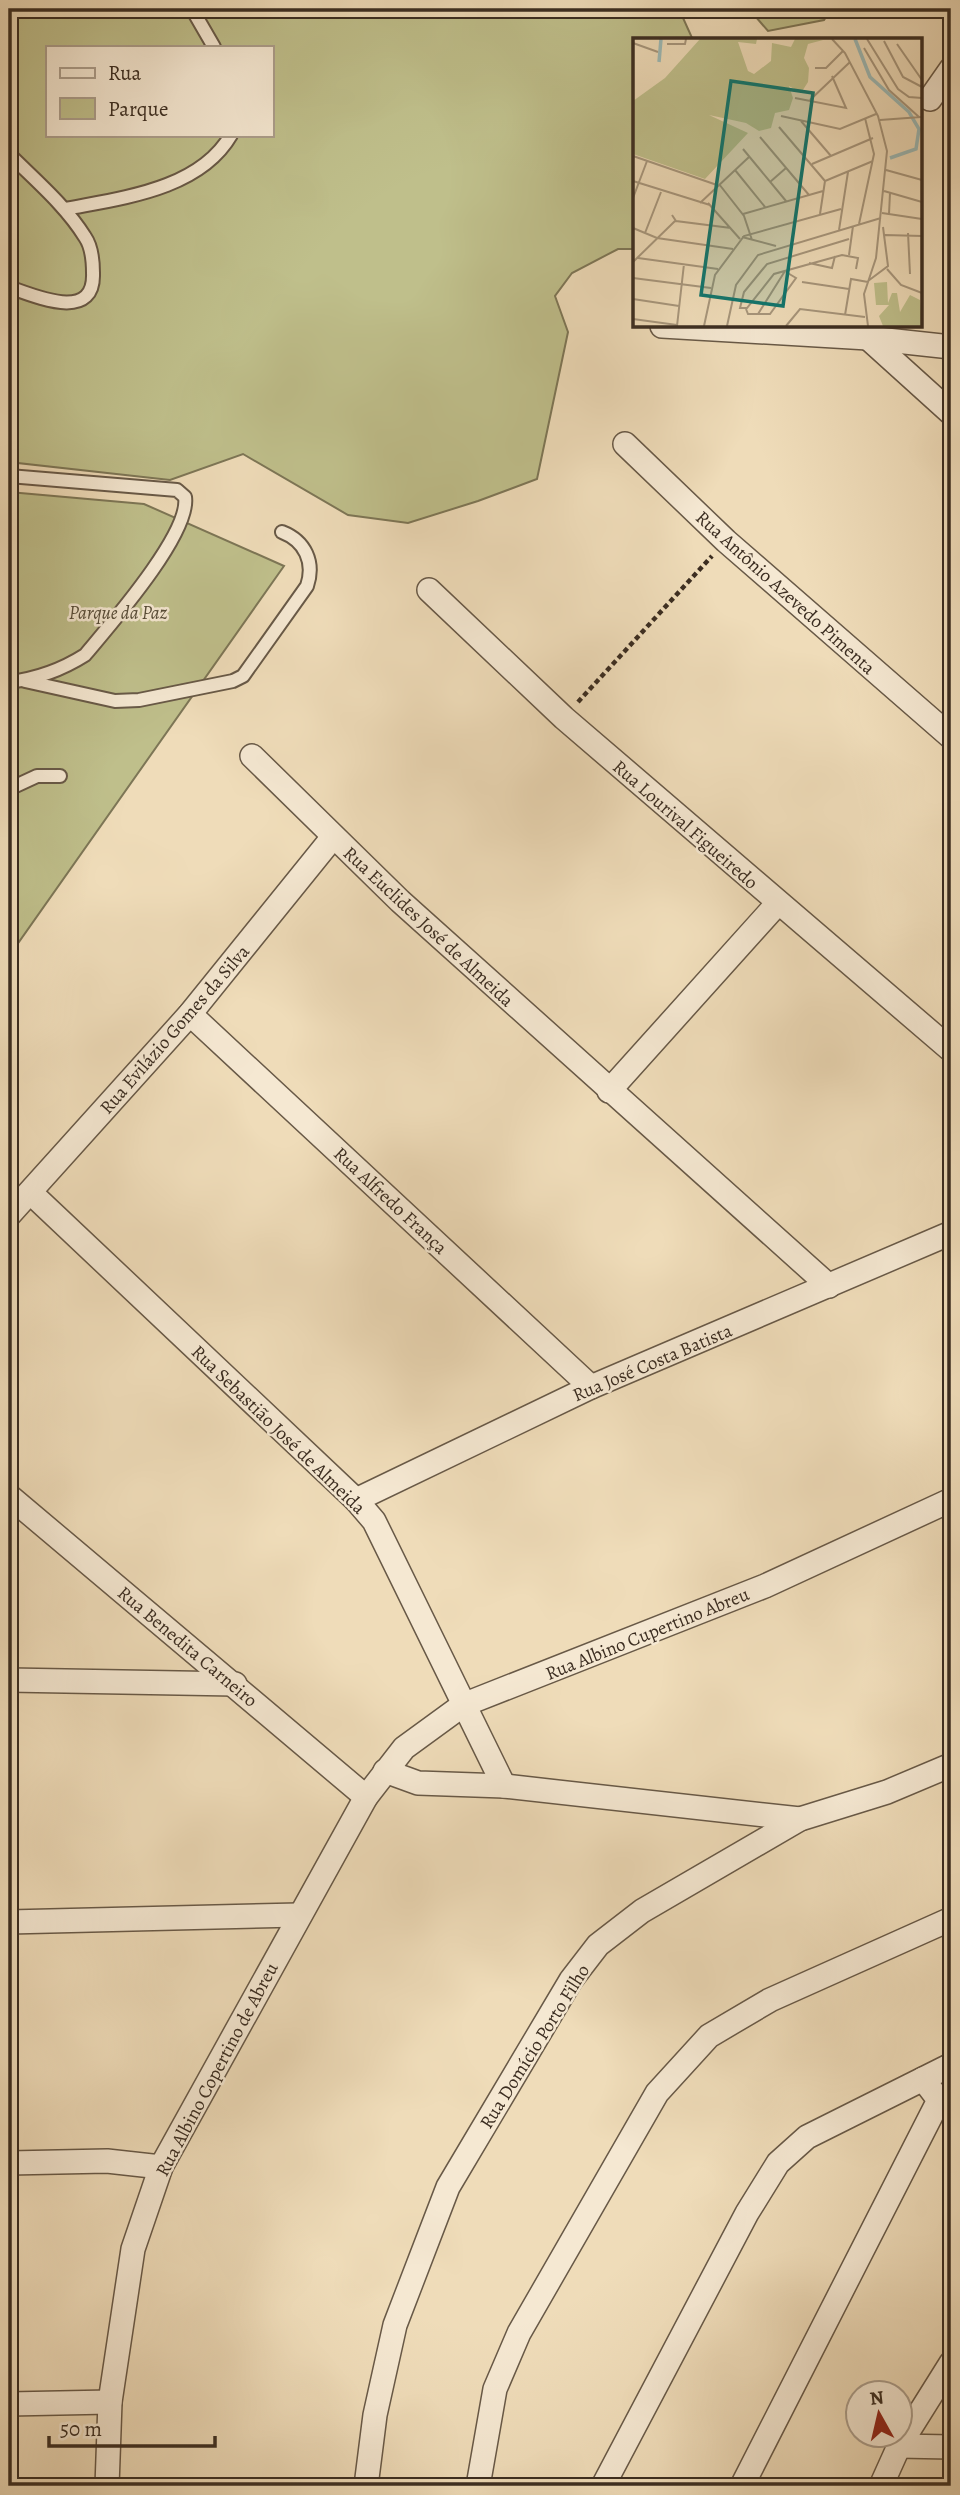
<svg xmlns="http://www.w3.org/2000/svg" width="960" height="2495" font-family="Alegreya,serif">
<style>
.green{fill:#bfbf8b;stroke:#7d7656;stroke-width:2;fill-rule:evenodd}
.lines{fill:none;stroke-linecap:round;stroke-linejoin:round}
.service-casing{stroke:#685947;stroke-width:16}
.minor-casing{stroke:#685947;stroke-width:26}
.path{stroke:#3b2d21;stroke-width:4.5;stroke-dasharray:5 3.5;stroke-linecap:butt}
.service{stroke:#f5e8d2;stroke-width:12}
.minor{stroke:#f5e8d2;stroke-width:23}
.labels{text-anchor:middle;stroke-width:5;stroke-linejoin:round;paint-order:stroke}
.street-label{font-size:19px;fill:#3b2d21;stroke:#f5e8d2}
.park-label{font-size:19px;font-style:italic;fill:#554a36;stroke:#f5e8d2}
.inset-river{fill:none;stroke:#9cbab7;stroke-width:3.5}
.inset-road{fill:none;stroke:#a7967c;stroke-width:2}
.view{fill:#0f766e;fill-opacity:0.15;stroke:#0f766e;stroke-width:3.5}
.inset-edge{fill:none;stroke:#3b2d21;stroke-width:3.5}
</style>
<rect width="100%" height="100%" fill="#efdcb9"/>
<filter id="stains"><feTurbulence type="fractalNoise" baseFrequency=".00286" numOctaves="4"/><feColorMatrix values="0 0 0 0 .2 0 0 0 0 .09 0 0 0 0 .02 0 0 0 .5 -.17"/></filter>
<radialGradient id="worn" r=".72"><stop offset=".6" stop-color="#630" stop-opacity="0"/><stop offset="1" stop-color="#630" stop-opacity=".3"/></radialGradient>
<!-- green -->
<g class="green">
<path d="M9 9H679L693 40H634V249H618L572 273 555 296 568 332 537 479 478 501 408 523 348 515 243 454 170 480 9 462ZM47 47H271V135H47Z"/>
<polygon points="749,9 831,9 824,20 768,31"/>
<polygon points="9,492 144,504 284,566 9,956"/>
</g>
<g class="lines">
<!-- service casing -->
<g class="service-casing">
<g id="service">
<polyline points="192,9 214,47"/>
<path d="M9 154C35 180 65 205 85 237 92 247 93 260 93 273 95 323 35 296 9 287"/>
<path d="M65 209C121 198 199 190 231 135"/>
<path d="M9 476 177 490 185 497C191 533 110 625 85 655 63 669 35 679 9 682"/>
<path d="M25 681 115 701 139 700 233 681 243 676 307 586C315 562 305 541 282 532"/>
<polyline points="9,789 37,776 60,776"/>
</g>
</g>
<!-- minor casing -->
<g class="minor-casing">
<g id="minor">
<polyline points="930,99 951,69"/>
<polyline points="662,326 868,338 951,347"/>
<polyline points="868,338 951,413"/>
<polyline points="625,444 726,541 951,737"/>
<polyline points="429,590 564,718 951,1050"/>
<polyline points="252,756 400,901 829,1286"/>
<polyline points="190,1014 591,1387"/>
<polyline points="609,1091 778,903"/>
<polyline points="31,1193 356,1500 374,1521 504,1786"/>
<polyline points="9,1215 190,1014 333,837"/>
<polyline points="9,1496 366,1797"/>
<polyline points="356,1500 591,1387 951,1233"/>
<polyline points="9,1680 235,1684"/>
<polyline points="385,1771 418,1783 504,1786 800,1819"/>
<polyline points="9,1922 299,1915"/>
<polyline points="9,2163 107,2161 161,2167"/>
<polyline points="9,2404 110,2402"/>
<polyline points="899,2446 951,2447"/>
<polyline points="107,2486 110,2402 133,2249 161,2167 366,1797 404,1748 463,1705 765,1586 951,1500"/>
<polyline points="366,2486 375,2415 395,2325 448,2187 571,1980 598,1945 642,1911 800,1819 887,1792 951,1765"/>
<polyline points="478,2486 495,2389 519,2333 657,2093 709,2036 770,2000 951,1919"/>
<polyline points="603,2486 747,2213 778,2163 807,2137 951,2065"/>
<polyline points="742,2486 939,2100 923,2079"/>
<polyline points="881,2486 899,2446 951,2363"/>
</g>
</g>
<!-- path -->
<polyline class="path" points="578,702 712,556"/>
<!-- service -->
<use href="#service" class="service"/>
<!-- minor -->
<use href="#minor" class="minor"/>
</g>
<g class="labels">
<!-- street labels -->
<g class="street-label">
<text transform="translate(786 592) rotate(42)" y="7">Rua Antônio Azevedo Pimenta</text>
<text transform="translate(686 824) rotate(41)" y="7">Rua Lourival Figueiredo</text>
<text transform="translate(429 926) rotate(43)" y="7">Rua Euclides José de Almeida</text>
<text transform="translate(174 1029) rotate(-49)" y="7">Rua Evilázio Gomes da Silva</text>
<text transform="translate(391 1200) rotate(43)" y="7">Rua Alfredo França</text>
<text transform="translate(652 1362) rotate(-23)" y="7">Rua José Costa Batista</text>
<text transform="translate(279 1429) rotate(44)" y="7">Rua Sebastião José de Almeida</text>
<text transform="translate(647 1633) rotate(-22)" y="7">Rua Albino Cupertino Abreu</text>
<text transform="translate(188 1646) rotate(40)" y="7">Rua Benedita Carneiro</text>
<text transform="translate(534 2046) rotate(-58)" y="7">Rua Domício Porto Filho</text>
<text transform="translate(216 2069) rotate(-62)" y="7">Rua Albino Copertino de Abreu</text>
</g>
<!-- park labels -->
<g class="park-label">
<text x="118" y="619">Parque da Paz</text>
</g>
</g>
<!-- overview -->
<g transform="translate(633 38)">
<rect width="289" height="289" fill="#efdcb9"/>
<path d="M67 1H124L123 6 105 4 115 33 121 36 138 23 139 5 158 9 162 1 190 2 175 6 171 20 176 30 175 44 168 55 156 48 160 60 156 72 142 75 138 90 126 93 113 85 76 77 115 95 72 141 0 116V63L32 40ZM254 244 255 265 259 255H264L267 274 277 257 287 262 289 288H250L246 278 256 267H243L241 245Z" fill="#bfbf8b"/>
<path class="inset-river" d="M222 1 237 39 276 74 286 91 283 111 257 120M26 24 28 1"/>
<path class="inset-road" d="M199 1 212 15 245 78 254 113 243 220 231 256 235 288M234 1 265 51 276 59 289 60M251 3 270 39 289 49M0 5 25 14M34 6H52L53 1M264 6 289 42M231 10 256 52 286 79M182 30H193L210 13M162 60 213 70 199 38M177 62 217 24M148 78 207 91 243 76M247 82 288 79M168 83 198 118M146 89 192 143M127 99 176 157M110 111 153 163M0 118 84 147M179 126 240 100M102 132 132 169M253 132 289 142M0 143 77 167M137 144 153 130M86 146 111 178 119 202M251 153 289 164M0 160 14 123M67 165 116 119M75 165 107 201M249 175 289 181M110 176 190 153M187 176 192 143 240 123M256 176 257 155M39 177 43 183 98 190M226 186 241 116 232 80M0 190 24 200 100 211M206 192 215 134M12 195 28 154M275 195 277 236M252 197 289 198M109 199 143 208M216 201 134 226 111 254 107 270H114L141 236 209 217 225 220 223 231M216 217 220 188M5 220 85 231M0 224 42 183M176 225 199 230 202 218M254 231 268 247 289 255M0 240 78 250M235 243 255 228 250 189M169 244 216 251M0 261 46 268M113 271 115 276H137L163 240 153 234M125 276 152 233M212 277 218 241 235 244M0 281 44 287M44 288 51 226M71 288 82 237 111 198 208 171M94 288 103 247 125 217 248 180M153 288 167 271 232 279"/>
<path class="view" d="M98 43 180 55 150 268 68 257Z"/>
<rect width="289" height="289" class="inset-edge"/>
</g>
<!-- margin -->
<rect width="960" height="2495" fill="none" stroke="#efdcb9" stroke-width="35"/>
<rect x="10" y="10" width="939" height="2474" fill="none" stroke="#3b2d21" stroke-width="3.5"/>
<rect x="18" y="18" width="925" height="2460" fill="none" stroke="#3b2d21" stroke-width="2"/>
<!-- legend -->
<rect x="46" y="46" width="228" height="91" fill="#f5e8d2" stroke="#ab9d8b" stroke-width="2"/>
<rect x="60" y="68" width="35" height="10" fill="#f5e8d2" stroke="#ab9d8b" stroke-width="2"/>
<text x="108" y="80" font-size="21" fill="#3b2d21">Rua</text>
<rect x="60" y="98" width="35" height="21" fill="#bfbf8b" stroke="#ab9d8b" stroke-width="2"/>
<text x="108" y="116" font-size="21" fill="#3b2d21">Parque</text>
<!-- north arrow -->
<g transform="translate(879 2414) rotate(352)"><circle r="33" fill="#f5e8d2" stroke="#ab9d8b" stroke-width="2"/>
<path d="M0-5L12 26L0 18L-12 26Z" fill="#8f2418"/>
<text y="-10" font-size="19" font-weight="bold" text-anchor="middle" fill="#3b2d21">N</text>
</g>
<!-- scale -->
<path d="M49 2436v10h166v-10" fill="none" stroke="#3b2d21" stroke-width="3.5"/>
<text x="60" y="2436" font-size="21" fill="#3b2d21" stroke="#f5e8d2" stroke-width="5" paint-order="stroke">50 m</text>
<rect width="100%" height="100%" filter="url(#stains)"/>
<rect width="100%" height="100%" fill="url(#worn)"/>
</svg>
